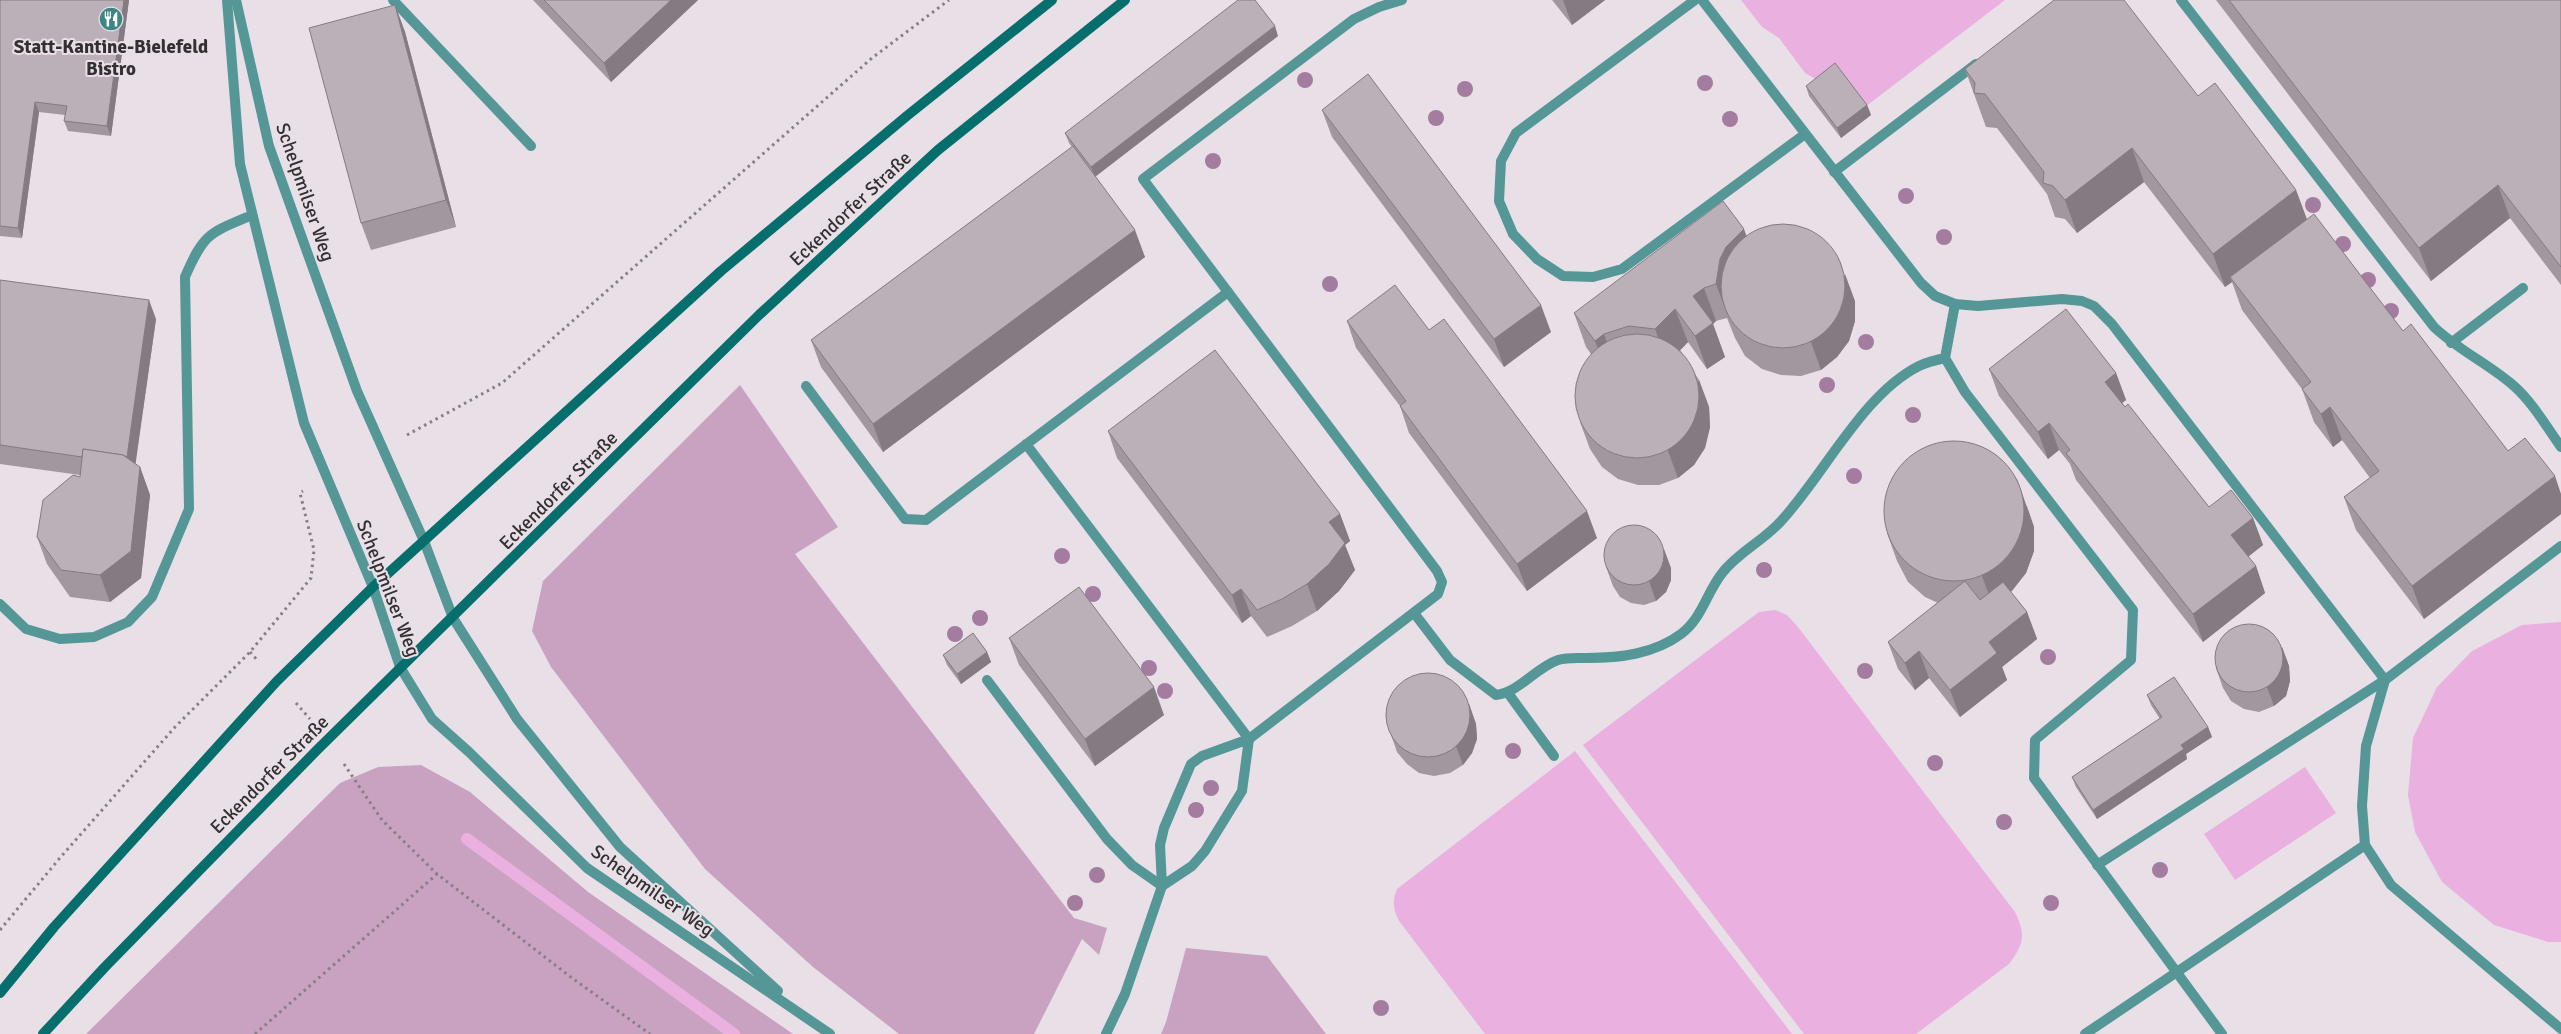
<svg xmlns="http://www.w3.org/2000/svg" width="2561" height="1034" font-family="Signika,sans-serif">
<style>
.green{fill:#c9a1c1}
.water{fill:#eab1e0}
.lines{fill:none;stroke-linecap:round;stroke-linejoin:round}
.stream{stroke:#eab1e0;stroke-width:12}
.path{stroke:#867f84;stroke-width:3;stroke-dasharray:2.5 4;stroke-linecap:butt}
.service{stroke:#559796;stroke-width:10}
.minor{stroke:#559796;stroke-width:10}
.secondary{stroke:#076e6e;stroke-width:10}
.tree{fill:#a47ca0}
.wall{fill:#a1979e}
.shaded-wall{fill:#837b81}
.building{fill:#bbb0b8;stroke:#837b81}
.labels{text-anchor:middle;stroke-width:4;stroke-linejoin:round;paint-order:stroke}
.poi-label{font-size:19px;font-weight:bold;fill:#332f32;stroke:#e9dfe7}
.street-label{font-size:19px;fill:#332f32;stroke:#e9dfe7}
</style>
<rect width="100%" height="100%" fill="#e9dfe7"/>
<!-- green -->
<g class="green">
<polygon points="740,385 838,527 795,554 1074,918 1107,928 1099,955 1082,939 1034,1034 899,1034 813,967 705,869 551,667 532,631 543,581"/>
<polygon points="421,765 470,792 588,892 793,1034 86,1034 340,783 378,767"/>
<polygon points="1186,948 1267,956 1326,1034 1161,1034 1166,1022"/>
</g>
<!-- water -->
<g class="water">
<polygon points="1741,0 2005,0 1865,107 1805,73 1779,38 1762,27"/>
<path d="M1775 610 1787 615 1798 627 2015 912C2026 935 2024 944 2009 964L1916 1034H1804L1583 745 1759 612Z"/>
<polygon points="2561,622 2561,942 2548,942 2494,925 2442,882 2415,832 2408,795 2413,738 2437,687 2472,651 2522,625"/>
<path d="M1575 751 1792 1034H1485L1399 921C1393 909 1392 902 1397 889Z"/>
<polygon points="2305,767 2336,813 2235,880 2204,834"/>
</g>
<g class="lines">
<!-- stream -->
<polyline class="stream" points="467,839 734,1034"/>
<!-- path -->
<g class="path">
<polyline points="407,435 502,383 872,58 949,0"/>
<polyline points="250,652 258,661"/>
<polyline points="296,703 310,719"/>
<polyline points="344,764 382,820 437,874 572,978 650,1034"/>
<polyline points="0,930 59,859 175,727 250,652 311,578 314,550 300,493 303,491"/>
<polyline points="255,1034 437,874"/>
</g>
<!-- service -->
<g class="service">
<polyline points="393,0 531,146"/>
<polyline points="1695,0 1516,133 1501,161 1499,201 1513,234 1537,259 1563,276 1593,277 1622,269 1805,134"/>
<polyline points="1702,0 1921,283 1935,296 1955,304 1978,306 2062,299 2082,301 2094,306 2112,324 2385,680 2366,746 2362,806 2365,845 2391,885 2561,1029"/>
<path d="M2181 0 2434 327C2458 350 2489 364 2514 386 2533 403 2546 426 2561 447"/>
<polyline points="1834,172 1976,64"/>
<polyline points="1228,292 1143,179 1354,19 1379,7 1402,0"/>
<polyline points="2451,343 2523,288"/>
<polyline points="1945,358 1965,392 2133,610 2131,660 2035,740 2034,778 2222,1034"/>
<polyline points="806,386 905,519 926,520 1228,292 1437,571 1442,582 1438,594 1249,739 1026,444"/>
<path d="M0 604 26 629 60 639 94 637 128 622 152 597 189 509 185 277C204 233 209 233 252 215"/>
<path d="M1414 613 1450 660 1496 695C1520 692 1535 668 1558 660 1568 657 1577 658 1587 658 1620 658 1654 654 1681 634 1702 619 1707 591 1723 572 1740 551 1765 540 1782 520 1825 473 1863 394 1919 366 1927 362 1936 360 1945 358L1955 304"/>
<polyline points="987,680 1107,839 1132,865 1162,886"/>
<polyline points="1508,693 1554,756"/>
<polyline points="2097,865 2385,680 2561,546"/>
<polyline points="1106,1034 1125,994 1162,886 1160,845 1164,828 1191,764 1202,756 1249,739 1242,791 1205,851 1192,866 1162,886"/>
<polyline points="2085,1034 2365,845"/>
</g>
<!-- minor -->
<g class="minor">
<polyline points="227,0 240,164 304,423 373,587 400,667 432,719 469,752 587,868 830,1034"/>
<polyline points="236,0 269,146 357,391 424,541 453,618 517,719 620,847 778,991"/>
</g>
<!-- secondary -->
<g class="secondary">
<polyline points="0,993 54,927 277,681 373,587 721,271 908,115 1052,0"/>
<polyline points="43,1034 104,968 317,750 759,315 938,150 1125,0"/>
</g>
</g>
<!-- trees -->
<g class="tree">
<circle cx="1305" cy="80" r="8"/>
<circle cx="1705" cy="83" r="8"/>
<circle cx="1465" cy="89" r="8"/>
<circle cx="1436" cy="118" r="8"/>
<circle cx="1730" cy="119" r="8"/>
<circle cx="1213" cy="161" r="8"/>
<circle cx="1906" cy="196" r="8"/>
<circle cx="2313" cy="205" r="8"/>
<circle cx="1944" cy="237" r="8"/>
<circle cx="2343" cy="244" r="8"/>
<circle cx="2368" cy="280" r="8"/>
<circle cx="1330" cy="284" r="8"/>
<circle cx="2391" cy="311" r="8"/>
<circle cx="1866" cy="342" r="8"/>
<circle cx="1827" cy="385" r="8"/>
<circle cx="1913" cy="415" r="8"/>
<circle cx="1854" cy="476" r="8"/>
<circle cx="1062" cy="556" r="8"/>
<circle cx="1764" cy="570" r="8"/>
<circle cx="1093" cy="594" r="8"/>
<circle cx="980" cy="618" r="8"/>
<circle cx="955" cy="634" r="8"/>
<circle cx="2048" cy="657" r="8"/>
<circle cx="1149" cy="668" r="8"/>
<circle cx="1865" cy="671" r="8"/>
<circle cx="1165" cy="691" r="8"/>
<circle cx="1513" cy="751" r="8"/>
<circle cx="1935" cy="763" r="8"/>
<circle cx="1211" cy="788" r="8"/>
<circle cx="1196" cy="810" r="8"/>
<circle cx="2004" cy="822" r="8"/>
<circle cx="2160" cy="870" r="8"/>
<circle cx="1097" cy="875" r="8"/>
<circle cx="1075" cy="903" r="8"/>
<circle cx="2051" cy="903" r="8"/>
<circle cx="1381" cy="1008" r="8"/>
</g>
<!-- wall -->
<g class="wall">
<polygon points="0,0 129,0 111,136 68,131 64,121 65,115 39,112 22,238 0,236"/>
<polygon points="533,0 698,0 611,82"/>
<polygon points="1552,0 1605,0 1572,25"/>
<polygon points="2216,0 2561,0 2561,285 2510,218 2431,281"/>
<polygon points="395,5 405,32 456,227 371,250 361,223"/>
<polygon points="1278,36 1095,176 1145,257 883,452 821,367 811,340 1072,147 1069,143 1065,133"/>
<polygon points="1965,69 2296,190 2307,219 2403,331 2508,451 2561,494 2561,514 2424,619 2356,530 2344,497 2370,478 2342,440 2333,447 2314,422 2302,389 2242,310 2232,282 2225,287 2144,182 2077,233 2065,219 2055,217 2047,194 1997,128 1986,127"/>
<polygon points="1806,86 1867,105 1871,115 1841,138 1809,96"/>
<polygon points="1322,110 1551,332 1504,367 1332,137"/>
<polygon points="1747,237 1855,301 1855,321 1849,341 1837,357 1821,370 1801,376 1781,375 1762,369 1745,356 1735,338 1727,318 1716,321 1713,324 1725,357 1707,369 1688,342 1680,350 1699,380 1709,407 1710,427 1705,448 1694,465 1678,478 1659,485 1638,485 1618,479 1602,467 1590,449 1580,422 1591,354 1586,347 1574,313"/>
<polygon points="0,280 156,319 135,464 140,467 150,495 141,578 110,602 70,597 47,564 37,537 80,477 80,475 0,464"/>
<polygon points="1347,321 1429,330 1597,538 1527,591 1409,433 1400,406 1356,348"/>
<polygon points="1989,369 2116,373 2126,400 2122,403 2209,507 2253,518 2263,545 2248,557 2256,566 2265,593 2203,642 2076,480 2070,464 2059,450 2048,459 1999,396"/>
<polygon points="1108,431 1340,514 1350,541 1345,545 1355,570 1339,591 1317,611 1292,626 1267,637 1251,616 1242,623 1117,458"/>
<polygon points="2027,506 2034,527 2034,551 2026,573 2010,592 2027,612 2037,639 2002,667 2007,680 1960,717 1929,678 1915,690 1898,669 1888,642 1938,603 1925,597 1908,582 1897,561 1887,533"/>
<polygon points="1606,567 1671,568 1671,580 1666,592 1656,601 1644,605 1631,603 1620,597 1613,586"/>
<polygon points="1009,638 1164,715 1095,766 1019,665"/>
<polygon points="2282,647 2289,666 2290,681 2286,696 2274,706 2259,712 2244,709 2231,701 2223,688 2216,668"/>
<polygon points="987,652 991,662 961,684 947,665 943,655"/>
<polygon points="2147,695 2208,727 2212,737 2186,754 2187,759 2097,819 2076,787 2072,777 2160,719 2151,705"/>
<polygon points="1469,704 1476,724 1477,739 1472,753 1463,765 1450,773 1434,776 1419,773 1407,764 1397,752 1390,732"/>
</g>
<!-- shaded-wall -->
<g class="shaded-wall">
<polygon points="124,0 129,0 111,136 107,126"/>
<polygon points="671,0 698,0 611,82 604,63"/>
<polygon points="1563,0 1605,0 1572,25"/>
<polygon points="395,5 405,32 456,227 446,200"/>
<polygon points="1275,26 1278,36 1095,177 1091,167"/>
<polygon points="35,102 39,112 22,238 18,228"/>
<polygon points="1867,105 1871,115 1841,138 1837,128"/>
<polygon points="2132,148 2144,182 2077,233 2065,200"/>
<polygon points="2498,185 2510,218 2431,281 2419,248"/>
<polygon points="2296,190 2308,223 2230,277 2232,282 2225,287 2213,254"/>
<polygon points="1744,229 1756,262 1727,314 1716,284 1720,259 1726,247"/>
<polygon points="1135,230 1145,257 883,452 873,424"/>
<polygon points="1845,274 1855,301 1855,321 1849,341 1837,357 1821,370 1811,342"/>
<polygon points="1704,288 1716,321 1713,324 1725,357 1707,369 1695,336 1693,296"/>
<polygon points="149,300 156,319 133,482 126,463"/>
<polygon points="1541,305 1551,332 1504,367 1494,339"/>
<polygon points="1675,309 1688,342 1668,363 1655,329"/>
<polygon points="1604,334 1616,367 1607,374 1595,341"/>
<polygon points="2116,373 2126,400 2114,409 2105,382"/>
<polygon points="1699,380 1709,407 1710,427 1705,448 1694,465 1678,478 1668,451"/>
<polygon points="2330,407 2342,440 2333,447 2321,414"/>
<polygon points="2049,423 2059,450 2048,459 2038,432"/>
<polygon points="140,467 150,495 141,578 110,602 100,575"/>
<polygon points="2555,476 2561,494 2561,514 2424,619 2412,586"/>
<polygon points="2017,479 2034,527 2034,551 2026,573 2012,591 1992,603 1982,576"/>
<polygon points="1587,511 1597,538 1527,591 1517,564"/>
<polygon points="1340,514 1350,541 1345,545 1355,570 1339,591 1317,611 1307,584 1329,522"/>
<polygon points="2253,518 2263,545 2241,562 2231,535"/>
<polygon points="1664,549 1671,568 1671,580 1666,592 1656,601 1649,581"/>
<polygon points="2256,566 2265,593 2203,642 2193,614"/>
<polygon points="1241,589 1251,616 1242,623 1232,595"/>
<polygon points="2027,612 2037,639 2002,667 2007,680 1960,717 1950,690 1989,642"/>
<polygon points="2282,647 2289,666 2290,681 2286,696 2274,706 2267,687"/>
<polygon points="1919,651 1929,678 1915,690 1905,663"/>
<polygon points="987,652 991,662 961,684 957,674"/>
<polygon points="1154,687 1164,715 1095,766 1085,739"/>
<polygon points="1469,704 1476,724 1477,739 1472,753 1463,765 1456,746"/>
<polygon points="2208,727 2212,737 2186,754 2187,759 2097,819 2093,810 2181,745"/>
</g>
<!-- building -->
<g class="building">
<polygon points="0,0 124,0 107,126 64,121 67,106 35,102 18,228 0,226"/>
<polygon points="544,0 671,0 604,63"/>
<polygon points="1238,0 1255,0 1275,26 1091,167 1065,133"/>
<polygon points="2054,0 2124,0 2198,96 2215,83 2296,190 2213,254 2132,148 2065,200 2053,186 2043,183 2044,172 1985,94 1974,93 1975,83 1965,69"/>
<polygon points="2229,0 2561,0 2561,267 2498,185 2419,248"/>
<polygon points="395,5 446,200 361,223 309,28"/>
<polygon points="1835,63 1867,105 1837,128 1806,86"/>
<polygon points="1368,74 1541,305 1494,339 1322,110"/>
<polygon points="1073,146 1135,230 873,424 811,340"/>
<polygon points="1723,201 1744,229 1726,247 1720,259 1716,284 1704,288 1693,296 1713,323 1695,336 1675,309 1655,329 1629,326 1604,334 1595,341 1574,313"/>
<polygon points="2314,214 2403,331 2411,324 2508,451 2525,438 2555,476 2412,586 2344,497 2379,471 2330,407 2321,414 2302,389 2311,382 2230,277"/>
<circle cx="1783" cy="286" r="62"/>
<polygon points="0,280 149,300 127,457 123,455 83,449 82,457 0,445"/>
<polygon points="1395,285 1429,330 1444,319 1587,511 1517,564 1400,406 1406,401 1347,321"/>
<polygon points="2066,309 2116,373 2105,382 2125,407 2128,404 2209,507 2231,490 2253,518 2231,535 2256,566 2193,614 2066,453 2070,450 2049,423 2038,432 1989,369"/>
<circle cx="1637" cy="396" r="62"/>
<polygon points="1215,350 1340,514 1329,522 1345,543 1329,564 1307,584 1282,599 1257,610 1241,589 1232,595 1108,431"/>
<circle cx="1954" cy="511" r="70"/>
<polygon points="83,449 123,455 140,467 131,551 100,575 61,570 37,537 43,500 73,475 80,477"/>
<circle cx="1634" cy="555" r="30"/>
<polygon points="1965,581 1980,600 2003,582 2027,612 1989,642 1997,653 1950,690 1919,651 1905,663 1888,642"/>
<polygon points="1079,587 1154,687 1085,739 1009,638"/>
<circle cx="2249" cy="658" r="34"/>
<polygon points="973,633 987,652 957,674 943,655"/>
<circle cx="1428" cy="715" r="42"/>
<polygon points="2174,677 2208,727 2181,745 2184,749 2093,810 2072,777 2162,717 2147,695"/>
</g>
<!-- icons -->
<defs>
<g id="restaurant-disc" transform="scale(1.25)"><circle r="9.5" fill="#3e8686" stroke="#e9dfe7"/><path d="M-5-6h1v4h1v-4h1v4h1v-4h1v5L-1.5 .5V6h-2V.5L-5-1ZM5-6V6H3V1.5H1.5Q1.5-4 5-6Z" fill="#fff"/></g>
</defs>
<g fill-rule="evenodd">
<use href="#restaurant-disc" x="111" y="19"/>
</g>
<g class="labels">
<!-- poi labels -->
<g class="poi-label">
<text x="111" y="53">Statt-Kantine-Bielefeld<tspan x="111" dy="22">Bistro</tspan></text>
</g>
<!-- street labels -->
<g class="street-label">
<text transform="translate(306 192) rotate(71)" y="7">Schelpmilser Weg</text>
<text transform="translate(850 208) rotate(-43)" y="7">Eckendorfer Straße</text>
<text transform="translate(558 490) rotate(-45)" y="7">Eckendorfer Straße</text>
<text transform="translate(389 588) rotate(69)" y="7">Schelpmilser Weg</text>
<text transform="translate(269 774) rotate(-45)" y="7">Eckendorfer Straße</text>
<text transform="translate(653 890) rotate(35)" y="7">Schelpmilser Weg</text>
</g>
</g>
</svg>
